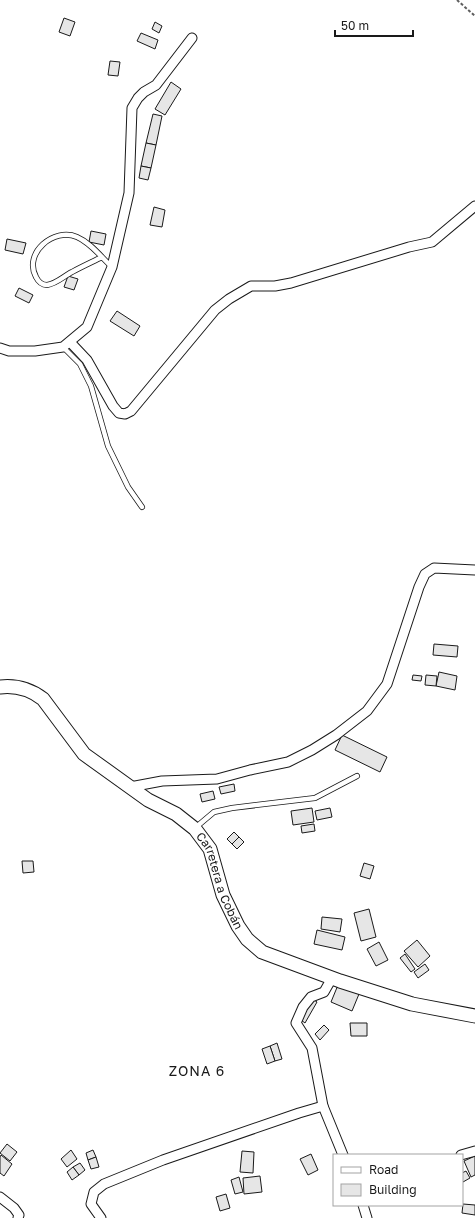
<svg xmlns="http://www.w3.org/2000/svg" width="475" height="1218" font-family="'Golos Text',sans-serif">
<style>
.building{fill:#e6e6e6;stroke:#1a1a1a}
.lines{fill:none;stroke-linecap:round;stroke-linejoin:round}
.lane-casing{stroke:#1a1a1a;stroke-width:6}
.street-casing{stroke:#1a1a1a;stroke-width:11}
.secondary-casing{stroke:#1a1a1a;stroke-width:15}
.path{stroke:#5f5f5f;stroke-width:2;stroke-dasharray:3 2;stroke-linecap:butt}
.lane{stroke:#fff;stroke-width:4.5}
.street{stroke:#fff;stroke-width:9}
.secondary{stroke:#fff;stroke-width:13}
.labels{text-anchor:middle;stroke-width:3;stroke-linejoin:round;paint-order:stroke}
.street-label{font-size:12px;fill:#1a1a1a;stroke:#fff}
.quarter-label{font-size:14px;letter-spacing:1px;fill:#1a1a1a;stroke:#fff}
</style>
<rect width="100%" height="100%" fill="#fff"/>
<!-- building -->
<g class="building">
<polygon points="64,18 75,22 70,36 59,32"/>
<polygon points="155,22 162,26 159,33 152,29"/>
<polygon points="141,33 158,40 155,49 137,41"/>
<polygon points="110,61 120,62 118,76 108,75"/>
<polygon points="171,82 181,89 165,115 155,109"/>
<polygon points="153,114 162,116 156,145 146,143"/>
<polygon points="146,143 156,145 151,168 141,166"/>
<polygon points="141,166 151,168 148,180 139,178"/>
<polygon points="154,207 165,210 162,227 150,225"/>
<polygon points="91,231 106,234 104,245 89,242"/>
<polygon points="7,239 26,243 23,254 5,250"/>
<polygon points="68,276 78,279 74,290 64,287"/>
<polygon points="19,288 33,295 29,303 15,296"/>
<polygon points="117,311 140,326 134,336 110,321"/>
<polygon points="434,644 458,646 457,657 433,655"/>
<polygon points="439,672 457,676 455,690 436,686"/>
<polygon points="413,675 422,676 421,681 412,680"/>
<polygon points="426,675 437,676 436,686 425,685"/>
<polygon points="342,735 387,757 380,772 335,750"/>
<polygon points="234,784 235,791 221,794 219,787"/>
<polygon points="213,791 215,799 202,802 200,794"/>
<polygon points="312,808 314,822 293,825 291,811"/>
<polygon points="330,808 332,817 317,820 315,811"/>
<polygon points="314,824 315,831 302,833 301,826"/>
<polygon points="234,832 239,837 232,844 227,839"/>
<polygon points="239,837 244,842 237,849 232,844"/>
<polygon points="22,861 33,861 34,872 23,873"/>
<polygon points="364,863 374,866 370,879 360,876"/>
<polygon points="369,909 376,937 361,941 354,913"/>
<polygon points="322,917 342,919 340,932 321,929"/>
<polygon points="317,930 345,937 342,950 314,944"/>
<polygon points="417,940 430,956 418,967 404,951"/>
<polygon points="379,942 388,960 376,966 367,949"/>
<polygon points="405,954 415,969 411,972 400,958"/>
<polygon points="425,964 429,970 418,978 414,972"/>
<polygon points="338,985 359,994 352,1011 331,1002"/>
<polygon points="313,999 317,1002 305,1023 301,1020"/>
<polygon points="350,1023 367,1023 367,1036 351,1036"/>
<polygon points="324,1025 329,1030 320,1040 315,1034"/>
<polygon points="277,1043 282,1059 275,1061 270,1046"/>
<polygon points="270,1046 275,1061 267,1064 262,1049"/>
<polygon points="7,1144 17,1152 10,1161 0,1153"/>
<polygon points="71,1150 77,1159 67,1167 61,1159"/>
<polygon points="93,1150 96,1157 88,1160 86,1153"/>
<polygon points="242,1151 254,1152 253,1173 240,1172"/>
<polygon points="311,1154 318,1170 308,1175 300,1159"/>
<polygon points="1,1155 12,1164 4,1176 0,1173 0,1157"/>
<polygon points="475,1156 475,1175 471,1177 464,1161"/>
<polygon points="96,1157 99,1167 91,1169 88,1160"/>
<polygon points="80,1163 85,1170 79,1175 73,1167"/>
<polygon points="73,1167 79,1175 72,1180 67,1172"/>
<polygon points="466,1171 470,1178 463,1182 462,1179 462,1173"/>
<polygon points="260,1176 262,1192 244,1194 243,1178"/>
<polygon points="239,1177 243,1192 235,1194 231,1180"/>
<polygon points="226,1194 230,1208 220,1211 216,1197"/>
<polygon points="463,1204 475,1205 475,1215 462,1213"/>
</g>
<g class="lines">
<!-- lane casing -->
<g class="lane-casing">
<g id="lane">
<path d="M102 257C92 262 81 267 72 272 64 276 56 284 47 285 42 285 38 281 36 277 23 253 54 227 77 237 91 243 101 257 112 267"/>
<polyline points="63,347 80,364 91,386 108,446 128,487 142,507"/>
<polyline points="195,828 214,812 232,808 315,798 357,776"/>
</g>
</g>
<!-- street casing -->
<g class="street-casing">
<g id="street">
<polyline points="70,342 87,360 113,406 119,413 125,414 131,411 215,310 229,299 251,286 275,286 291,283 409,247 432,242 475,206"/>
<polyline points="0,348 9,351 35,351 63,347 87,327 112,267 129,193 132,108 138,98 144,92 156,85 192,38"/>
<polyline points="130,787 162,781 217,779 250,770 288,762 312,750 336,735 367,711 387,684 419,587 425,574 434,568 475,570"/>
<polyline points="332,978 324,992 311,997 303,1007 296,1023 312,1048 323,1106 343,1155"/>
<polyline points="461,1155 475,1151"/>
<polyline points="0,1197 14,1208 19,1215 18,1218"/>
<polyline points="363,1205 367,1218"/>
<polyline points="101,1218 91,1204 94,1192 104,1184 163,1160 299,1113 323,1106"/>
</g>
</g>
<!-- secondary casing -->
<g class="secondary-casing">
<g id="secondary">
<path id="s1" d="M0 687C17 685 30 689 43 699L84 754 148 800 176 814 195 829 210 849 223 895 238 926 247 939 262 952 340 981 412 1004 475 1016"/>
</g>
</g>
<!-- path -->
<polyline class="path" points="457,0 475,16"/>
<!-- lane -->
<use href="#lane" class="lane"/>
<!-- street -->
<use href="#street" class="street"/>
<!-- secondary -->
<use href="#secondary" class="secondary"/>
</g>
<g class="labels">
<!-- street labels -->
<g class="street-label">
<text dy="4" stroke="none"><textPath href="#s1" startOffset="307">Carretera a Cobán</textPath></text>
</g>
<!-- quarter labels -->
<g class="quarter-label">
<text x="197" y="1076">ZONA 6</text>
</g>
</g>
<!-- legend -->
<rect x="333" y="1154" width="130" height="52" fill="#ffffff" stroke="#a3a3a3"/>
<rect x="341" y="1167" width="20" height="6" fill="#ffffff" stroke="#a3a3a3"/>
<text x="369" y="1174" font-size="12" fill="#1a1a1a">Road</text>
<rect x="341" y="1184" width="20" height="12" fill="#e6e6e6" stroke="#a3a3a3"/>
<text x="369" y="1194" font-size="12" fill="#1a1a1a">Building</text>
<!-- scale -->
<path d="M335 30v6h78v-6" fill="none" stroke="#1a1a1a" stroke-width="2"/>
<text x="341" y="30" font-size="12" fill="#1a1a1a" stroke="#ffffff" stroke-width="3" paint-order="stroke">50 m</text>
</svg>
